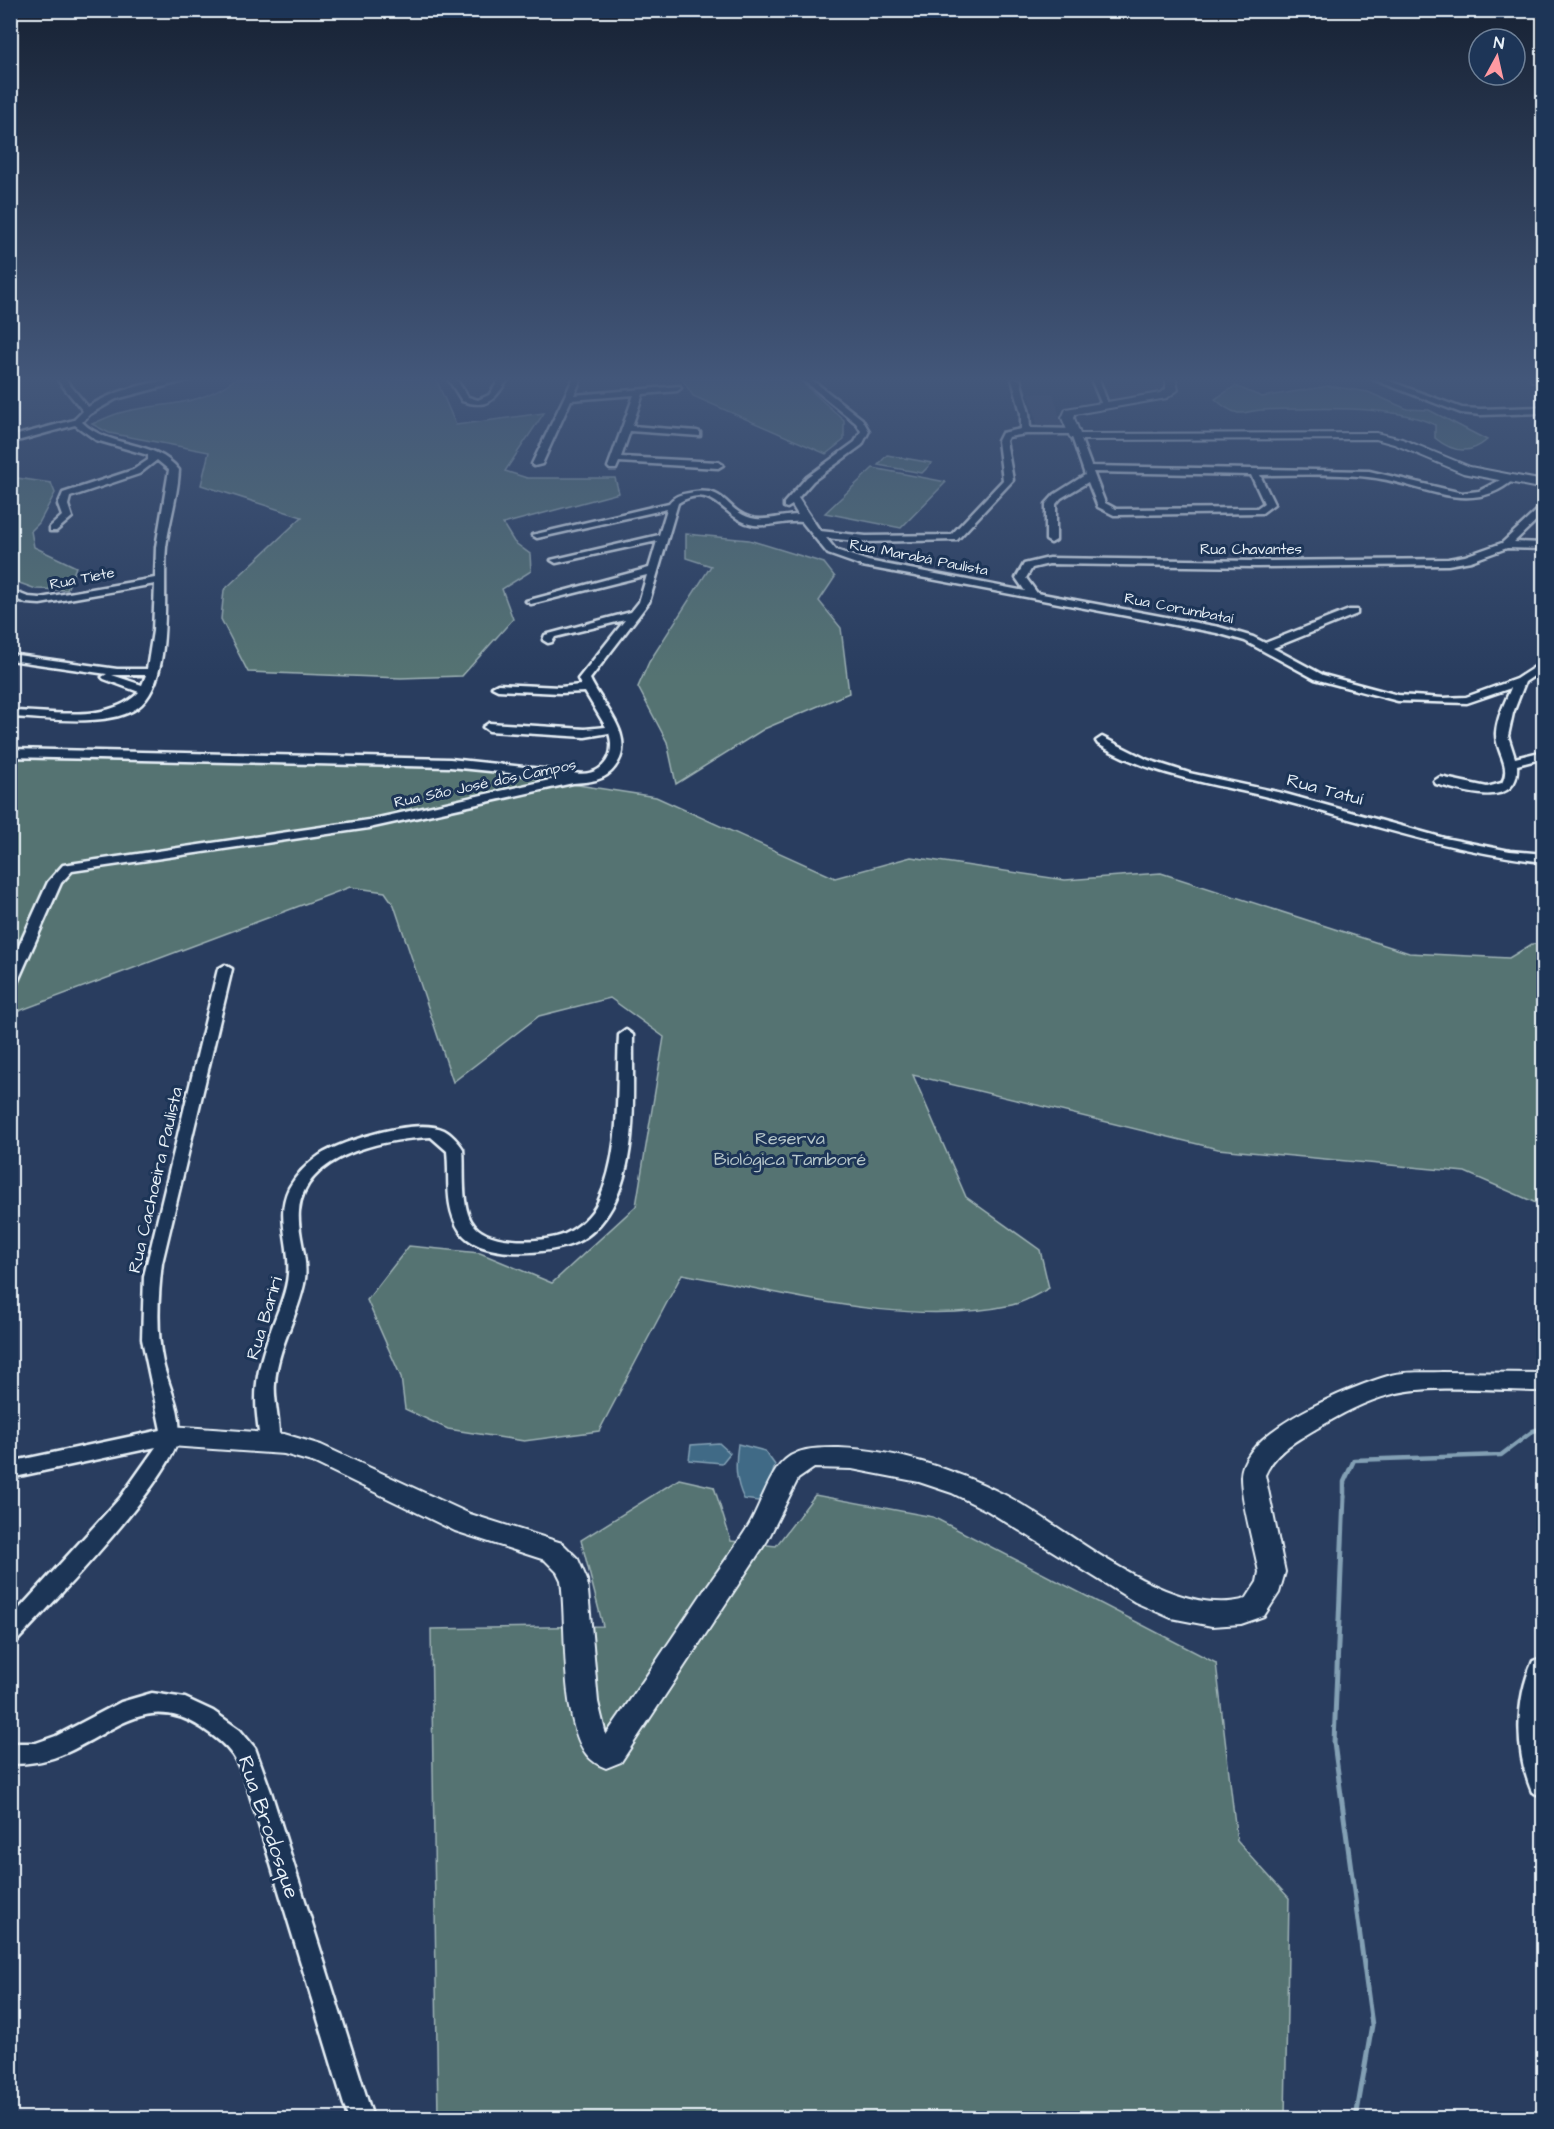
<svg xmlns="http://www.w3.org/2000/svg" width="1554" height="2129" font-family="'Architects Daughter',sans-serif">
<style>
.built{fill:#3b496c}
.green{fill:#557372;stroke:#9eb2b5;stroke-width:1.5}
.water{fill:#3f6a86;stroke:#83a0b4;stroke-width:1.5}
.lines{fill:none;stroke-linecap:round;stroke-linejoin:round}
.stream-far1{stroke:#83a0b4;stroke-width:4.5}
.stream{stroke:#83a0b4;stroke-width:5}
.minor-casing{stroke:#e8f1f8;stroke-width:5}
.tertiary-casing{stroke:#e8f1f8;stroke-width:4}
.secondary-casing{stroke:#e8f1f8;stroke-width:5}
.minor{fill:#1d3557;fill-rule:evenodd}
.tertiary{fill:#1d3557;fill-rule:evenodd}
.secondary{fill:#1d3557;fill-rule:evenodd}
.labels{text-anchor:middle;stroke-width:6;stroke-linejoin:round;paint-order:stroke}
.far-street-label{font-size:15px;fill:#e8f1f8;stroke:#1d3557}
.street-label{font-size:18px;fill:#e8f1f8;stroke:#1d3557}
.park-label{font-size:18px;fill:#b5c5c9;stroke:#1d3557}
.near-street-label{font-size:21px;fill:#e8f1f8;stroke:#1d3557}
</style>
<rect width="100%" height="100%" fill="#293d5f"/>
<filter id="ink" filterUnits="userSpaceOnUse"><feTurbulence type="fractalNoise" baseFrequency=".0167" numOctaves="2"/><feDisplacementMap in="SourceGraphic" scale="12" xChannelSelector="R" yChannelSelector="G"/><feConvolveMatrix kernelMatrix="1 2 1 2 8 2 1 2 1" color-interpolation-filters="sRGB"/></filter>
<g filter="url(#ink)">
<!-- built -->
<g class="built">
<polygon points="1103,379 1165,379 1167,384 1166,390 1159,393 1120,402 1110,401"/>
<polygon points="1029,393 1053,393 1063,428 1038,427"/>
</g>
<!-- green -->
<g class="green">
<path d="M235 379H436L456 425 544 413 505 471 527 478H615L619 493 503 524 514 542 530 554 531 571 502 589 513 619 462 676 401 678 248 672 221 619 224 590 302 517 201 485 209 452 109 433 92 424C102 420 113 414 123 412 167 401 194 409 235 379Z"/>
<polygon points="682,379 798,379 844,420 844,440 826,454 693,396"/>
<path d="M1235 386 1262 397 1329 386 1368 392 1407 409 1429 410 1487 440C1470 455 1452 452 1435 438V425C1394 404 1308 408 1261 410 1253 410 1246 414 1238 413 1229 411 1222 405 1215 399Z"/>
<polygon points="887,455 932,463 922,473 878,465"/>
<polygon points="873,468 946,482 901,528 825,513"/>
<polygon points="10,477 51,483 55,493 39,523 31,531 34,547 76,567 67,590 36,589 11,580"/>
<polygon points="686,534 749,540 824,563 835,577 819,601 841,628 849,693 764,729 676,784 667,742 638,687 649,662 711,566 686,558"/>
<path d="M11 759 461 767 656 797 835 878 911 857 1065 880 1161 873 1409 953 1509 958 1532 944 1543 943V1206L1465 1172 1218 1149 913 1075 966 1197 1040 1250 1049 1288C1038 1294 1025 1302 1012 1305 905 1328 787 1293 682 1274L599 1431 524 1441 448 1429 405 1409 401 1377 367 1300 409 1246 480 1253 552 1283 636 1206 664 1037 610 998 539 1016 453 1082 394 905 385 892 350 887 11 1014Z"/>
<polygon points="679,1479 714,1487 731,1541 776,1546 815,1495 933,1517 1216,1663 1237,1841 1289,1898 1285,2118 438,2118 431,1629 603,1626 581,1540"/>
</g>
<!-- water -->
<g class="water">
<polygon points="719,1443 730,1453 722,1463 689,1460 691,1445"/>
<path d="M738 1444 765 1451 775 1465 769 1486 758 1501 744 1499C735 1481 735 1464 738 1444Z"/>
</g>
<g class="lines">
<!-- stream-far1 -->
<polyline class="stream-far1" points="1344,1498 1344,1482 1354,1460 1501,1455 1533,1431 1544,1428"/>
<!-- stream -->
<polyline class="stream" points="1344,1496 1334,1743 1372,2025 1356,2118"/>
<!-- minor casing -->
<g class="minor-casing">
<g id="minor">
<path d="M57 379H65L88 407C116 389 159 379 192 379L116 399 90 414 82 422C109 449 155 439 179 470 178 496 169 521 166 547 162 588 175 681 137 708 108 728 44 718 10 717V711C50 711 109 724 139 692L104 679 102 677 107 674 10 660V654L117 669H147L153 631 155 584 40 604 26 603 10 597V590L28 597 40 598 155 578 156 547 169 470 157 460 139 474 70 497 68 505 72 517 56 531H50V527L62 516 58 505 63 493 133 470 148 460V455L96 440 75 425 10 443V437L74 420 83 411ZM112 675H146L142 685Z"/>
<path d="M448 379H456L468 397 478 400 489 395 500 379H508C494 400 489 409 462 401Z"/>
<polygon points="573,379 581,379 574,395 680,386 681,388 677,391 643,394 632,426 697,431 700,432 700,436 630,431 621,457 718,462 723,465 718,468 619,462 616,469 610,469 608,467 634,395 571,400 542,464 534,466 532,464"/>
<path d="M802 379H811L862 419 869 431 862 445 813 481 798 498 820 531 866 536 951 535 1003 480 998 441 1002 433 1021 429V413L1012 379H1020L1029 413 1030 428 1077 429 1078 431 1074 434H1026L1008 437 1006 441 1013 480 957 540 866 542 826 538 836 550 868 561 1025 591 1016 578 1024 564 1049 558 1256 561 1448 559 1465 556 1502 543 1544 504V513L1514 542 1544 543V549L1507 548 1471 561 1448 565 1256 567 1049 564 1032 568 1026 578 1037 593 1219 627 1253 637 1265 643 1349 610H1357V614L1273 648 1323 675 1398 695 1443 698 1466 697 1516 679 1544 661V669L1525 682 1513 713 1508 736 1515 758 1544 751V758L1517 765C1520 811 1461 791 1436 784L1434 781 1440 777 1487 787 1502 783C1512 765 1495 751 1496 733 1497 718 1505 702 1511 688L1467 703 1398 701 1315 679 1245 641 1217 633 862 566 828 554 802 522C786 520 770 527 754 525 723 520 715 481 678 503L649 602 590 679C602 706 638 737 615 767 605 781 589 782 573 783L369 828 72 871 61 883 17 983 10 987V966L48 882 63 865 369 820 559 778 450 767 10 757V749L450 759 570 772C596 780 618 761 609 733L585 737 489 731 483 727 489 723 585 729 606 727 585 692 560 693 498 690 492 687 498 684 560 687 581 685 578 679 625 620 555 637 552 642 548 643 543 640 545 635 631 612 639 602 647 575 531 604 526 601 649 568 657 541 556 563 551 560 659 535 667 509 537 538 532 535 669 503C674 496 681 494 689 493 727 485 725 511 751 518 766 522 783 515 798 515L792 505 787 508 784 507V503L807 477 855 442 861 431 856 423Z"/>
<polygon points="1091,379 1099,379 1109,407 1102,405"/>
<polygon points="1372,379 1384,379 1462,408 1481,409 1544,407 1544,413 1481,415 1461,413"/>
<path d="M1076 434 1080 437 1091 466 1369 471 1462 493 1479 491 1506 477 1514 479C1470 519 1417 481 1368 477 1332 473 1296 475 1260 475L1274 504 1262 513 1114 515 1098 507 1088 482 1061 498 1056 504V540L1051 543 1046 540V504L1055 494 1085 475 1072 437ZM1093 472 1251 475 1264 503 1257 508 1116 509 1105 503Z"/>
<path d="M1102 737 1148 760 1189 773 1282 793 1444 838 1510 851 1544 854V862C1451 852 1365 822 1276 799 1214 783 1153 777 1098 744L1096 741Z"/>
<path d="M225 965 232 969 162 1263C158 1296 156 1330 163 1363 168 1386 182 1410 179 1434 175 1477 51 1604 17 1641L10 1643V1619L120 1498 156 1447 10 1478V1462L161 1430 142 1339 144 1276 218 969Z"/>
<path d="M626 1030 633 1035C632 1091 639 1156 612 1207 604 1221 592 1235 577 1242 549 1255 480 1260 460 1231 444 1207 450 1178 447 1151L431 1137C385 1139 304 1154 299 1211 297 1234 308 1256 305 1279 299 1315 277 1347 275 1384 273 1400 283 1434 277 1446L270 1449 263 1446C259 1437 258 1426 257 1415 253 1382 262 1353 274 1322 280 1306 287 1290 288 1274 291 1244 275 1216 289 1188 296 1175 308 1163 320 1155 344 1140 417 1117 444 1130 450 1133 459 1142 463 1149 465 1169 460 1209 474 1225 490 1245 544 1243 565 1234 578 1228 592 1215 598 1202 622 1151 616 1090 619 1035Z"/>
<path d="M152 1693 185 1698 213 1711 240 1730 255 1748 271 1792 373 2118H348L249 1792C238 1759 232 1748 202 1728 149 1693 116 1730 68 1752 49 1761 31 1764 10 1764V1743H36L56 1736 121 1702Z"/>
</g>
</g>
<!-- tertiary casing -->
<g class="tertiary-casing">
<g id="tertiary">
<polygon points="1166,379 1176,379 1178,390 1167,398 1075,414 1074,418 1080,434 1376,433 1402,439 1470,467 1544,481 1544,489 1463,473 1394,444 1376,439 1076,440 1070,437 1062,418 1066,409 1160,393 1166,389"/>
<polygon points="1531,379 1544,379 1544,383 1532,381"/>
<path d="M1442 1372 1544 1373V1391C1502 1391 1432 1384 1393 1394 1364 1401 1340 1415 1314 1430 1294 1442 1275 1452 1265 1475L1285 1572 1279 1593 1264 1616 1241 1624 1212 1626 1171 1618 1135 1602 988 1511 952 1493 919 1482 852 1469 814 1468 798 1479 767 1541 621 1762 606 1768C598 1765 592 1761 587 1755 560 1720 567 1625 561 1580L557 1572 545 1560 455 1531 315 1463 284 1454 170 1446 161 1443 158 1436 161 1429 170 1426 284 1434 321 1445 470 1514 562 1543 578 1559 587 1580 598 1702 606 1735C639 1687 671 1640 703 1592 718 1570 735 1548 749 1525 760 1506 767 1481 780 1465 795 1447 818 1448 839 1448 895 1450 954 1469 1003 1494 1071 1529 1168 1621 1246 1599L1257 1582 1259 1572C1254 1546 1241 1501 1241 1477 1241 1430 1353 1386 1391 1375 1407 1371 1426 1373 1442 1372Z"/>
</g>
</g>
<!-- secondary casing -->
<g class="secondary-casing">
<path id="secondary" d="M1544 1657V1797L1532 1792C1515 1752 1515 1700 1533 1661Z"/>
</g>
<!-- minor -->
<use href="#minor" class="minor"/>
<!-- tertiary -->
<use href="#tertiary" class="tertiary"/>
<!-- secondary -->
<use href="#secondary" class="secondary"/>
</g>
</g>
<!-- sky -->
<linearGradient id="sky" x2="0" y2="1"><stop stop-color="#172234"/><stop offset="0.56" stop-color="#43577a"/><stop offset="1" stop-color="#43577a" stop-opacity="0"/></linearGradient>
<rect width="1554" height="677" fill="url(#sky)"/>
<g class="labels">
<!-- far-street labels -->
<g class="far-street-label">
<text x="1251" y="554">Rua Chavantes</text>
<text transform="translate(919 557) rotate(11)" y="5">Rua Marabá Paulista</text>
<text transform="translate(82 578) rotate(-11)" y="5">Rua Tiete</text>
<text transform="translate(1179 608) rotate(11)" y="5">Rua Corumbataí</text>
<text transform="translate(485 783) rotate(-12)" y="5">Rua São José dos Campos</text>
</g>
<!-- street labels -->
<g class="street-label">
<text transform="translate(1325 789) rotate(15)" y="6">Rua Tatuí</text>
<text transform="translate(155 1180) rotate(-77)" y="6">Rua Cachoeira Paulista</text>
<text transform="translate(264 1318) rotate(-73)" y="6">Rua Bariri</text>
</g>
<!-- park labels -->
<g class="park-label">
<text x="790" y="1144">Reserva<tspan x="790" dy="21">Biológica Tamboré</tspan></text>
</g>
<!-- near-street labels -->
<g class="near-street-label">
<text transform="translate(269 1827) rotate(71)" y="7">Rua Brodosque</text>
</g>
</g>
<!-- margin -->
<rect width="1554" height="2129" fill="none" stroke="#1d3557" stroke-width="36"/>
<rect x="18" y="18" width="1518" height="2093" fill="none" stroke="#e8f1f8" stroke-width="2" filter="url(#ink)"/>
<!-- north arrow -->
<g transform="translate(1497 57) rotate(8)"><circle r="28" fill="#1d3557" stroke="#6e8097" stroke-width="1.5"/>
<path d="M0-4.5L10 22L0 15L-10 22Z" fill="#ff9aa2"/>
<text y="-9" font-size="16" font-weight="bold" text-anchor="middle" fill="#e8f1f8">N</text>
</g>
</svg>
